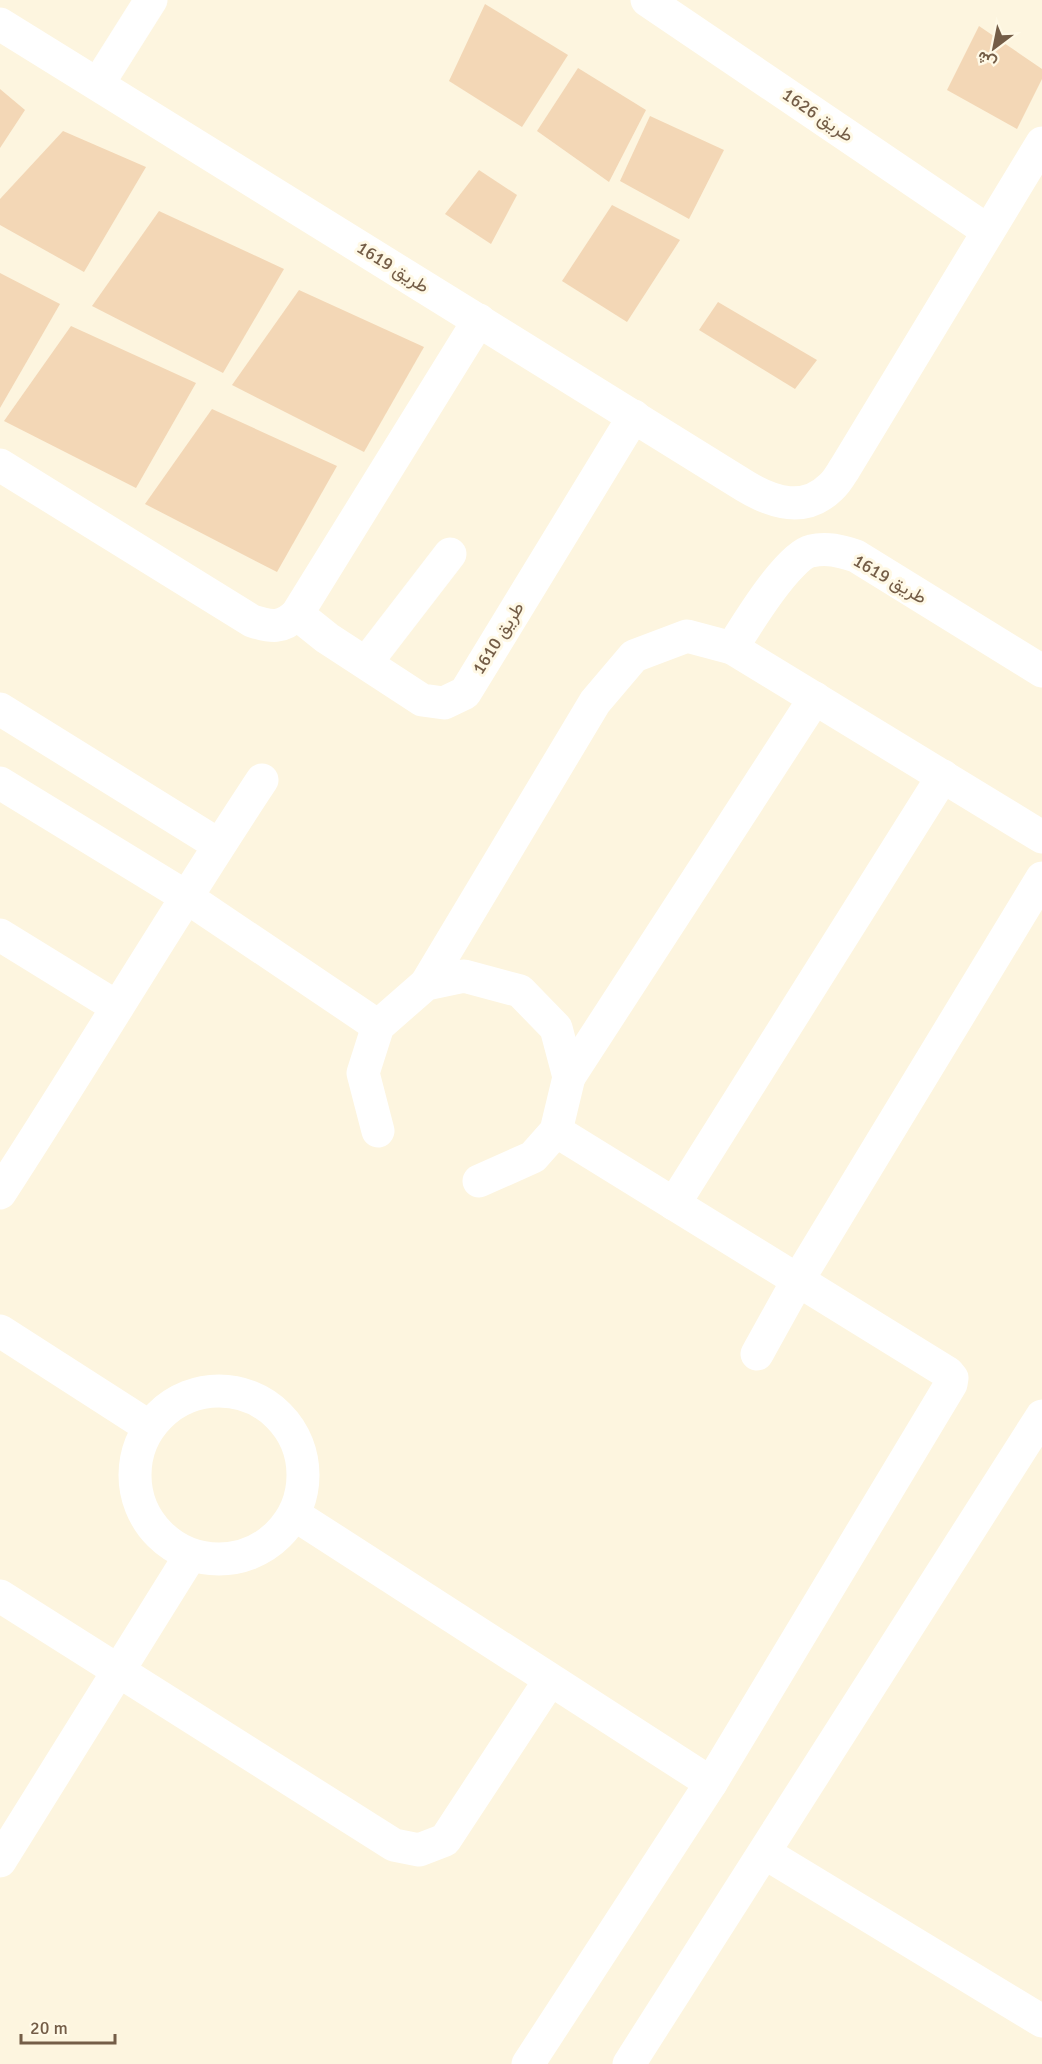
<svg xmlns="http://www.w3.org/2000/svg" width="1042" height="2064" font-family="Signika,Vazirmatn,sans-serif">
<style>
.building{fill:#f3d7b6}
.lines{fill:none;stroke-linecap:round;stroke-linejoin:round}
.minor{stroke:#fff;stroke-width:33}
.labels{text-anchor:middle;stroke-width:6;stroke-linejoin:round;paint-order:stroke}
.street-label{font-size:18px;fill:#745d47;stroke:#fff9e6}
</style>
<rect width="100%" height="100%" fill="#fdf5df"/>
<!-- building -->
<g class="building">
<polygon points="485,4 568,55 522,127 449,81"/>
<polygon points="979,26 1042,69 1042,79 1017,129 947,90"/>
<polygon points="578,68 646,110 609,182 537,131"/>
<polygon points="0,89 25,110 0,148"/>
<polygon points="650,116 724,150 689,219 620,181"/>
<polygon points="63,131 146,167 84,272 0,225 0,199"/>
<polygon points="479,170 517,195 491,244 445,214"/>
<polygon points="612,205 680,240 627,322 562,281"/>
<polygon points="159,211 284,269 223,373 92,306"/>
<polygon points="0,273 60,304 0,408"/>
<polygon points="299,290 424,347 364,452 232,385"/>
<polygon points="718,302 817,360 795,389 699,330"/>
<polygon points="71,326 196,383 136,488 4,421"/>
<polygon points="212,409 337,466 277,572 145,504"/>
</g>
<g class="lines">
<!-- minor -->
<g class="minor">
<polyline points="647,0 988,231"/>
<path d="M0 24 745 486C773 503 805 513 831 487 837 482 841 474 845 468L1042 143"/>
<polyline points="98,84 151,0"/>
<path d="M0 465 252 621C271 627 282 629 297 614L479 320"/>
<polyline points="297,614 327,638 422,700 444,703 465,693 634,416"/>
<path d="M732 648C745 627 788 556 811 551 827 547 840 551 856 556L1042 671"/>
<polyline points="366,663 450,554"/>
<polyline points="0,709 219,845"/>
<polyline points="0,783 185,896 378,1026"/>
<polyline points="0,935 117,1007"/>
<polyline points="426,984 595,702 634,656 687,636 732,648 1042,837"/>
<polyline points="569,1077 815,698"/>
<polyline points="378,1131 363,1073 378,1026 426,984 464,976 520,991 556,1028 569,1077 556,1131 533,1157 479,1181"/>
<path d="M0 1193C89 1056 172 916 262 780"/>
<polyline points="674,1204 943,776"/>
<polyline points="0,1331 148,1426"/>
<polyline points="757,1354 798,1280 1042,878"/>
<circle cx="219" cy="1475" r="84"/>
<polyline points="295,1515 711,1783"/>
<polyline points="0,1596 394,1845 419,1850 445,1840 550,1680"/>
<polyline points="765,1853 1042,2021"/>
<polyline points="0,1861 190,1556"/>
<polyline points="528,2064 711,1783 951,1384 952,1378 948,1373 556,1131"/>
<polyline points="629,2064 1042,1416"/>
</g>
</g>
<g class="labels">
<!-- street labels -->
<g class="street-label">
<text transform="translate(818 115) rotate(34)" y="6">طريق 1626</text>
<text transform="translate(393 267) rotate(32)" y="6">طريق 1619</text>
<text transform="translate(890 579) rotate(30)" y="6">طريق 1619</text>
<text transform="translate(498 638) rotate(-58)" y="6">طريق 1610</text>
</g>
</g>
<!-- north arrow -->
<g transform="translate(994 48) rotate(212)" stroke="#fff9e6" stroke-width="4.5" paint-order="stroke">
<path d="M0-4.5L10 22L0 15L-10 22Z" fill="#745d47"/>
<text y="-9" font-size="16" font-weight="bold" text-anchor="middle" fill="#745d47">ش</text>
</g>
<!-- scale -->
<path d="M21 2034v9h94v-9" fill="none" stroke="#745d47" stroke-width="3"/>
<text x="30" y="2034" font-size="18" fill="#745d47" stroke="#fff9e6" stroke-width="4.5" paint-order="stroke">20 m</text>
</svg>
